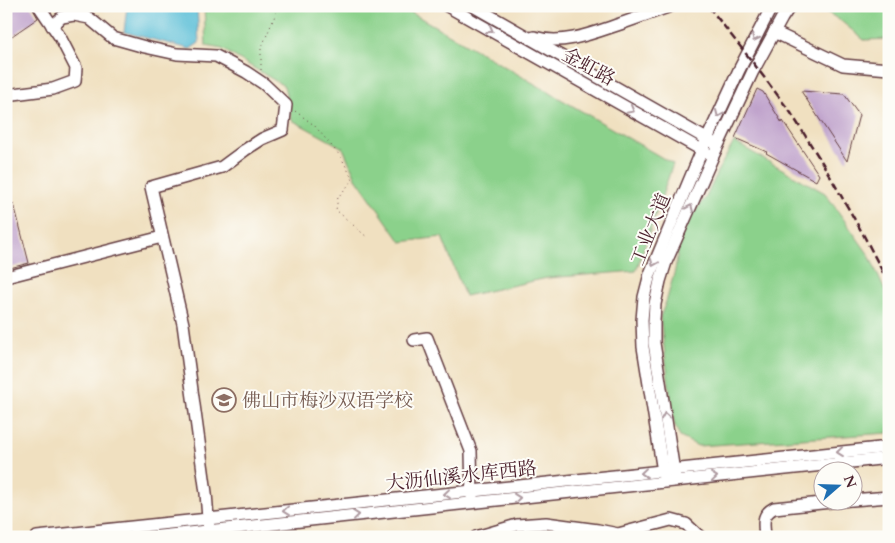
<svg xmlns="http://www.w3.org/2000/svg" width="895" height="543" font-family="Cardo,'Noto Serif SC',serif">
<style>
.green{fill:#8bd18b;stroke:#6a785b}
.water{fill:#59bed7;stroke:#526e81}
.building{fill:#c0a3cc}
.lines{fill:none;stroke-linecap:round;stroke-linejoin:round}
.minor-casing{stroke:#633c41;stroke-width:14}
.path{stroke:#633c41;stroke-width:1;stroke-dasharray:1 4;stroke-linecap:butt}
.minor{stroke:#fff;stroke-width:11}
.rail{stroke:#4a1f2b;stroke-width:2.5;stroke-dasharray:8 4;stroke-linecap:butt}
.oneway{stroke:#ae9aa0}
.labels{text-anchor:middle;stroke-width:4;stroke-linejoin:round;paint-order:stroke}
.street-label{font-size:19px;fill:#4a1f2b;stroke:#fdfcf7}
.education-label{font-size:19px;fill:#785e54;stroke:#fdfcf7;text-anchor:start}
</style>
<rect width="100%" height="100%" fill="#fdfcf7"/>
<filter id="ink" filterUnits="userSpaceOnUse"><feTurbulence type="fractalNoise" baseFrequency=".02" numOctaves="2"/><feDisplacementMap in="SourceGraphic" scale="10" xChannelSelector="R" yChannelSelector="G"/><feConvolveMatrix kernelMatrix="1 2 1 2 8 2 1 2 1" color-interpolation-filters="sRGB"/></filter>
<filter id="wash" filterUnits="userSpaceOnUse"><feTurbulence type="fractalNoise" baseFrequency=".0096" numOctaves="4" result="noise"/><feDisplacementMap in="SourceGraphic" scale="20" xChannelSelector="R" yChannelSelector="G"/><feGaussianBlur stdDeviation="1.12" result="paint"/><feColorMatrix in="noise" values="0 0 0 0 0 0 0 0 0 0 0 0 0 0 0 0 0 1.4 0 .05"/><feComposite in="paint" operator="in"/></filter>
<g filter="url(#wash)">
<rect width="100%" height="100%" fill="#f0e0c0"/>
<!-- green -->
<g class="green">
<polygon points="204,6 400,6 673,164 636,271 547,278 465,296 442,237 401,242 356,178 343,148 292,120 284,86 222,49 206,46"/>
<polygon points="817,6 889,6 889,39 864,40 841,21"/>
<polygon points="734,142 825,193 869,255 889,300 889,433 698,446 680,437 674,423 660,317 667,299 675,270 680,239 692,215 706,197 714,180 717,172"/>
</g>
<!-- water -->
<polygon class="water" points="127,6 197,6 199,43 190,49 124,32"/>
<g id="blocks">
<!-- building -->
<g class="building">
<polygon points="6,6 31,6 38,18 6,40"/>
<polygon points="757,89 763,92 782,123 783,121 819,175 816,181 766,153 767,152 735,138"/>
<polygon points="801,91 844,94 859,115 847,161"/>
<polygon points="14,204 29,263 6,269 6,206"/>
</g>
</g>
</g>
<g filter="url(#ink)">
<use href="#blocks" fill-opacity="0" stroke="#633c41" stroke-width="1"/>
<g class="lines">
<!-- minor casing -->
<g class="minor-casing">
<g id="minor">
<polyline points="447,6 707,153"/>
<polyline points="473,6 712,142"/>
<polyline points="52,26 62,17 74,15 89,18 113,38 145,47 177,54 216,56 246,72 264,84 286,105 283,130 262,139 245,150 222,167 151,187 183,324 206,493 209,531"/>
<polyline points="774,32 843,65 889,69"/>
<path d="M534 37C562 46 593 33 620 24 637 18 654 12 671 6"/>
<polyline points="6,95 53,89 75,81 76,68 60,37 39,6"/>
<polyline points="6,277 162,237"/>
<polyline points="414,340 427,338 471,451 472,497"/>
<polyline points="664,478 643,347 642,320 644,297 650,274 702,150 739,70 772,6"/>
<polyline points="675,478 654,343 654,321 655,304 660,281 666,262 713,156 753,71 782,18 790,6"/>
<polyline points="852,500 889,497"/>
<polyline points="37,537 889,447"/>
<polyline points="151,537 889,458"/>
<polyline points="476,537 517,525 546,523 598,530 618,534 671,520 686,524 700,537"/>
<path d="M765 537C764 523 761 515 774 508L850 500"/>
</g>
</g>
<!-- path -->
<g class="path">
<polyline points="261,70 261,49 279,6"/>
<polyline points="295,111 314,125 341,157 353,180 338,197 336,210 368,238"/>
</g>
<!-- minor -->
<use href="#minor" class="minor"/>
<!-- rail -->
<polyline class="rail" points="708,6 751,60 791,113 823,164 863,234 889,284"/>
</g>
<!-- one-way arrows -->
<defs><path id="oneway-chevron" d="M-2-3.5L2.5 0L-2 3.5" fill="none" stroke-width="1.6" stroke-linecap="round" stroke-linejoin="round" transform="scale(1.25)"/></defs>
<g class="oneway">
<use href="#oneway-chevron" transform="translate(490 30) rotate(29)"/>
<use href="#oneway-chevron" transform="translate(755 38) rotate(117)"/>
<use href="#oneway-chevron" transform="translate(631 110) rotate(29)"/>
<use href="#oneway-chevron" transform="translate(719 114) rotate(114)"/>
<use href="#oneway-chevron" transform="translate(690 208) rotate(-66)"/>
<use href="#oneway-chevron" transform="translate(654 263) rotate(113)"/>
<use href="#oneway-chevron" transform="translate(665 416) rotate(-99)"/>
<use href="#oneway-chevron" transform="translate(840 452) rotate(174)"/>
<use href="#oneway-chevron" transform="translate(644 473) rotate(174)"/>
<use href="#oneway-chevron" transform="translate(714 477) rotate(-6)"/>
<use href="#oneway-chevron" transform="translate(447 494) rotate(174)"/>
<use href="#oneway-chevron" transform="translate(517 498) rotate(-6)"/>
<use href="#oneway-chevron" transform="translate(286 511) rotate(174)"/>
<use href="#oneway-chevron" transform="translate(356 515) rotate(-6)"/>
</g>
</g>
<!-- icons -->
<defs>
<g id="school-ring" transform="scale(1.25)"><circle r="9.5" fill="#fdfcf7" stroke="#8d6e63" stroke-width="1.5"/><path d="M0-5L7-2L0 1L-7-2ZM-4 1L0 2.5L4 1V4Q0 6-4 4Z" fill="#8d6e63"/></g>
</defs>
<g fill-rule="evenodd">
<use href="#school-ring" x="224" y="400"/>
</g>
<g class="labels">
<!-- street labels -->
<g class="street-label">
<text transform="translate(589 66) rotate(29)" y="7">金虹路</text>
<text transform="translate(650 229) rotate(-68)" y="7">工业大道</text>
<text transform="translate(461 475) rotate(-6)" y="7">大沥仙溪水库西路</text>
</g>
<!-- education labels -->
<g class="education-label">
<text x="242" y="407">佛山市梅沙双语学校</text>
</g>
</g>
<!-- margin -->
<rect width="895" height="543" fill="none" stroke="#fdfcf7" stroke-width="25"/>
<!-- north arrow -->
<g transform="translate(838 486) rotate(70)"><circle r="24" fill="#fdfcf7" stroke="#b5a4a5"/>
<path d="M0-4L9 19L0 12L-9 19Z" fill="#1f6fb2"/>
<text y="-8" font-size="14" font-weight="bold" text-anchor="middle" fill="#4a1f2b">N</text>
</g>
</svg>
